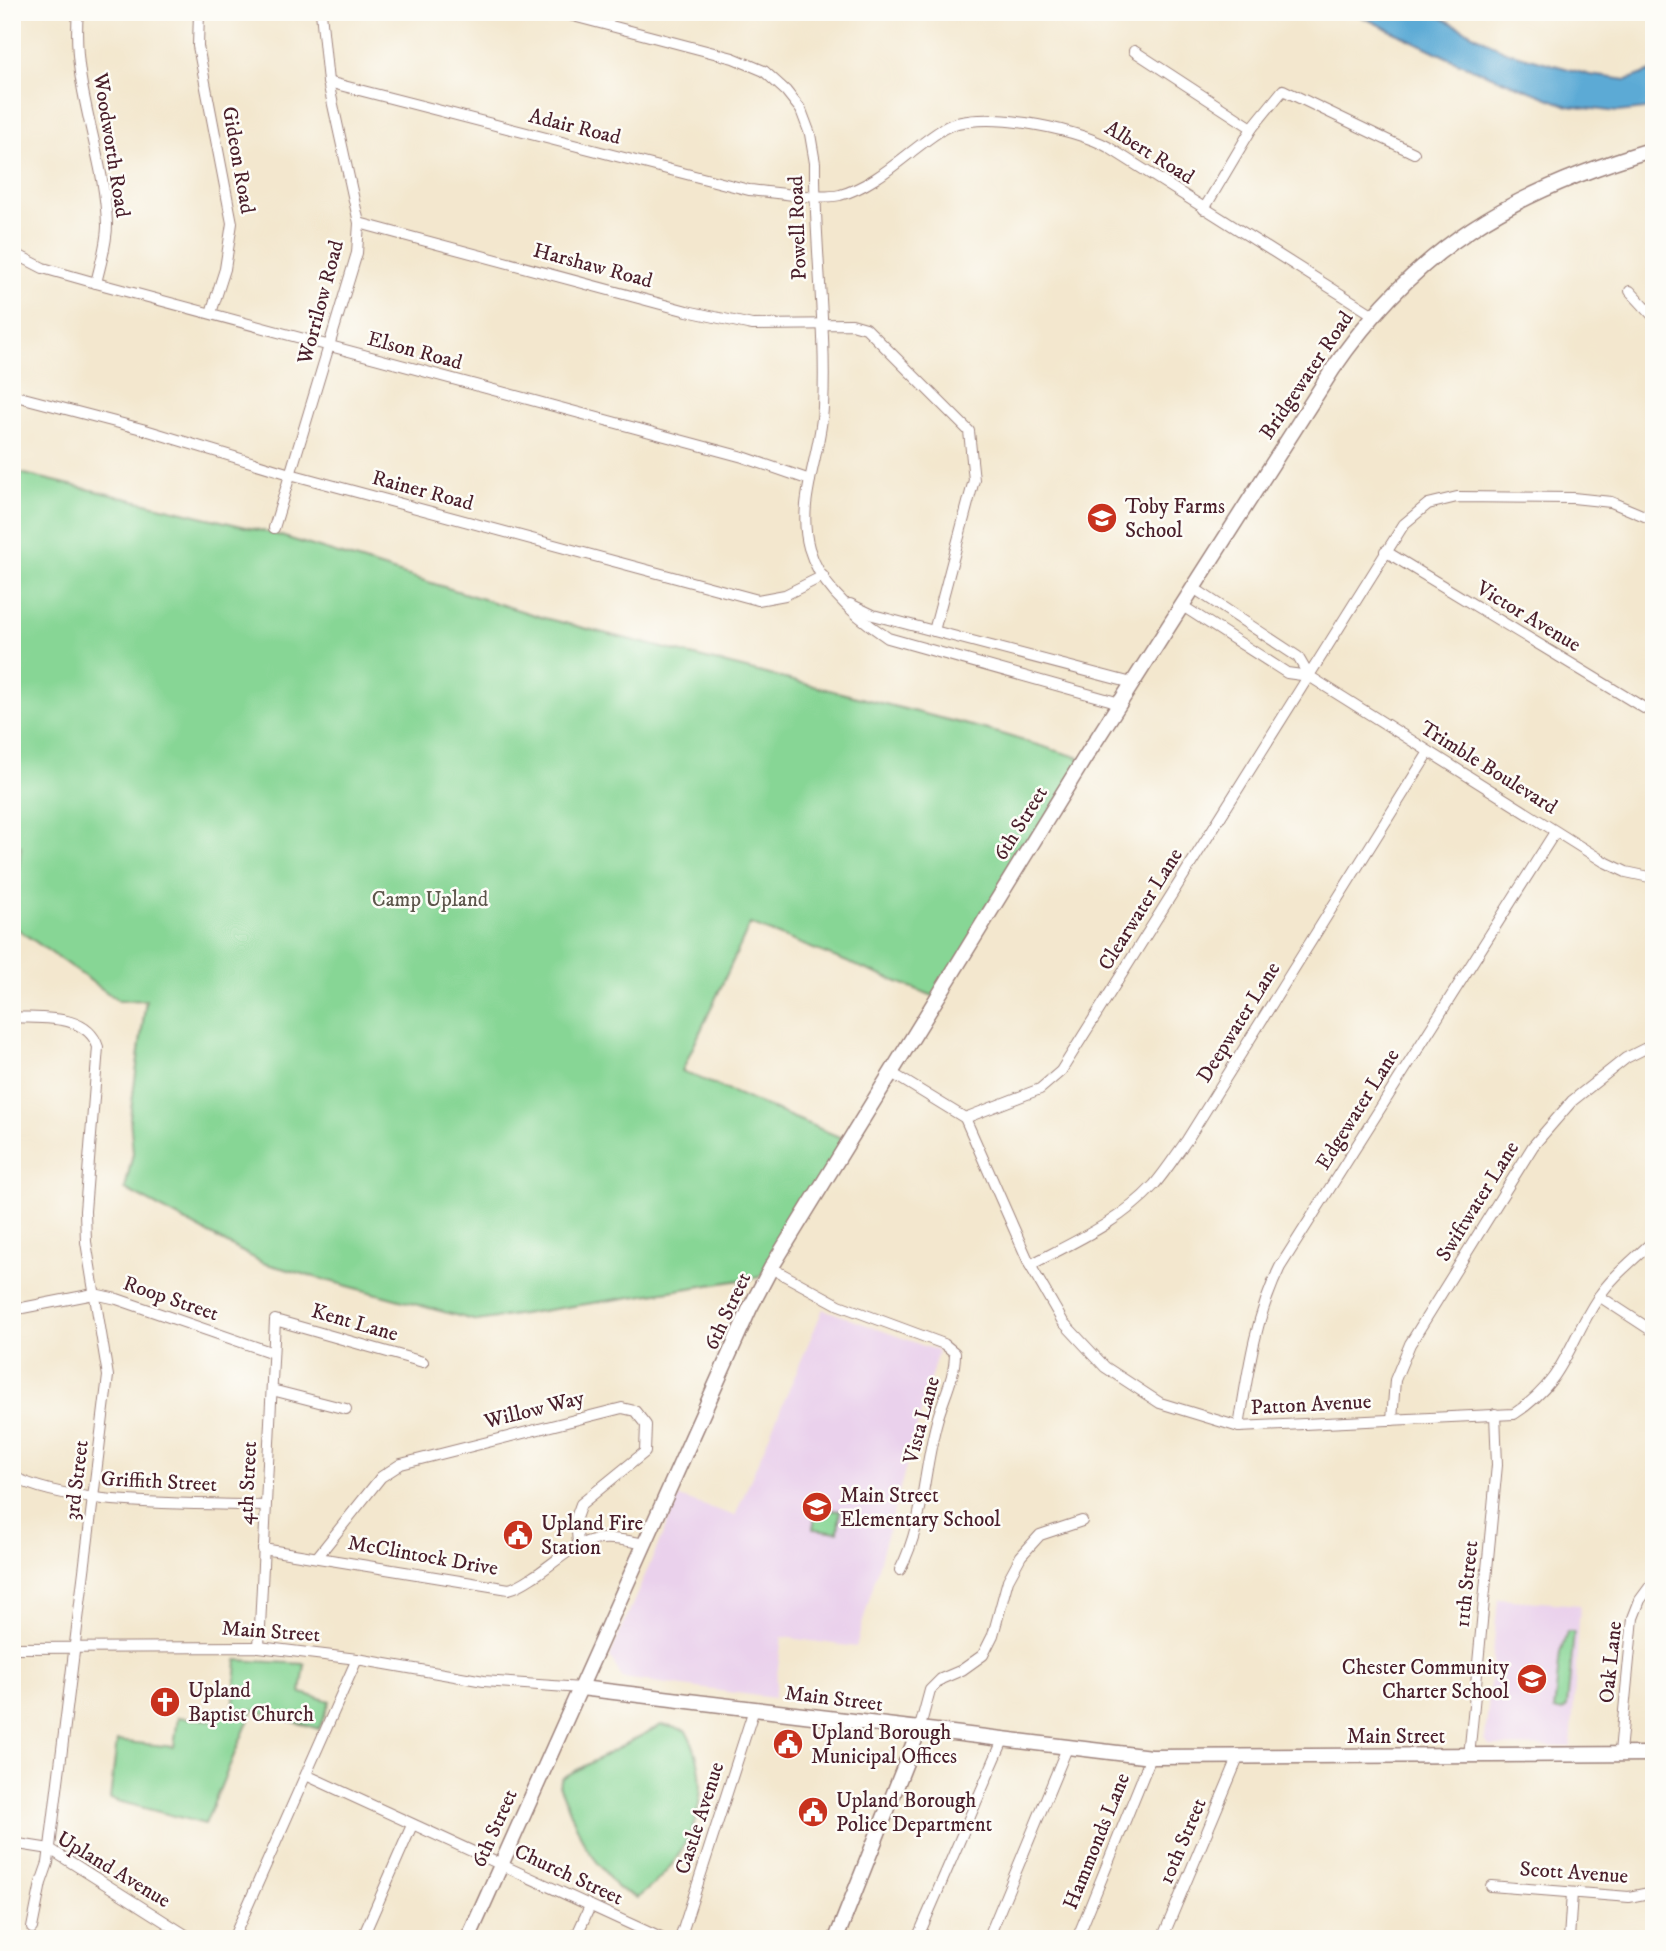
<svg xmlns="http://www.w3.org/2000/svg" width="1666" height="1951" font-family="'IM FELL DW Pica',serif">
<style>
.built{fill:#ead1ec}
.green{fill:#87d695;stroke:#687a60;stroke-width:2}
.water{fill:#5baad5;stroke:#526480;stroke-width:2}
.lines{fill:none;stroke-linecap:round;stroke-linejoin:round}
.street-casing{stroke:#9e837c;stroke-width:12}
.secondary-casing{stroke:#9e837c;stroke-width:17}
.street{stroke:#fff;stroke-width:10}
.secondary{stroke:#fff;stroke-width:14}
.labels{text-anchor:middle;stroke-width:5;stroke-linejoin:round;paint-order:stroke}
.street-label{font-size:21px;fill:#4a1f2b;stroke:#fdfcf7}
.poi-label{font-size:21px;fill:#4a1f2b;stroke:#fdfcf7;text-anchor:start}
.park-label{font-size:21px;fill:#5c564b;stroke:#fdfcf7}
</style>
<rect width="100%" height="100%" fill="#fdfcf7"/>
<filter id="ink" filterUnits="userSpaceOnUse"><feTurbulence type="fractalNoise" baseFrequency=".0143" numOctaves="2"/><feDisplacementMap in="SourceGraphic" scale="14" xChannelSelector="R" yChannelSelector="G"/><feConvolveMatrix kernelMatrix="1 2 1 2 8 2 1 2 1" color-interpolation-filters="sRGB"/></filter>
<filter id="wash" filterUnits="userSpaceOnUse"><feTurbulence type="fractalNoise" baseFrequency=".00686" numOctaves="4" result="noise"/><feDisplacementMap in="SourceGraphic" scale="28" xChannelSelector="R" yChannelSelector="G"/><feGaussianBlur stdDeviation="1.57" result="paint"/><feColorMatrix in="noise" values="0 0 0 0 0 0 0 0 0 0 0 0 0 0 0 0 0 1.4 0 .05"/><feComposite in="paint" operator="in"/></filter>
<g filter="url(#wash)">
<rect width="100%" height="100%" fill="#f3e7ce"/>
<!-- built -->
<g class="built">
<polygon points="823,1309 938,1351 856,1647 782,1637 774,1698 622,1678 610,1656 679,1497 735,1516"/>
<polygon points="1498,1599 1580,1605 1571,1747 1489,1746 1485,1740"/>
</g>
<!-- green -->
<g class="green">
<polygon points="12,471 271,533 544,618 988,730 1084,759 936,997 750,924 682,1071 849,1141 760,1277 477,1321 263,1263 125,1189 133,1153 130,1117 146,1000 119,1001 12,925 21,846 12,845"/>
<polygon points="816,1509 840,1511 838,1532 813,1529"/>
<polygon points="1567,1632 1574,1632 1567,1707 1562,1711 1554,1711 1560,1653"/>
<polygon points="237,1660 305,1664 301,1693 330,1701 319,1729 253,1710 205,1824 110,1799 117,1741 174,1747 178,1717 218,1721 219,1714 233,1716"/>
<path d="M661 1725 686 1730C720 1792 691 1858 637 1898L617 1888 585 1846 559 1785 562 1778Z"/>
</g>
<!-- water -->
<polygon class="water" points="1352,12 1431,12 1505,51 1590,75 1627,80 1654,70 1654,108 1618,112 1568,106 1459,63"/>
</g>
<g filter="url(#ink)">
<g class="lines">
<!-- street casing -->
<g class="street-casing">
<g id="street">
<path d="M78 12C71 89 105 153 107 225 107 244 100 265 96 283"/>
<polyline points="199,12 198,46 232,223 225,269 211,313"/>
<path d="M558 12 733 58 764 71 786 91 801 110 810 134 815 163C814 244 827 326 823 407 821 455 796 501 809 548 820 587 856 617 888 638L1120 703"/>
<polyline points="1134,51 1252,128"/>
<path d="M328 82 749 190C774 192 817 200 840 195 878 185 909 150 943 129 976 108 1075 128 1108 147L1372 314"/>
<polyline points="1204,209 1252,128 1283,90 1414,153"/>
<polyline points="359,223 687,311 752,325 852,324 866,328 969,431 974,480 934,631"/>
<polyline points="12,252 43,268 96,283 743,457 810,480"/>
<polyline points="1630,291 1654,317"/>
<polyline points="12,395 142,429 290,474 758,600 785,595 823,576"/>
<polyline points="274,528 357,253 359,223 328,82 321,12"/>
<polyline points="1385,551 1654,714"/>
<polyline points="1192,587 1298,657 1309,676"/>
<polyline points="850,604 873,615 1132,683"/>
<polyline points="1181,605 1287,673 1309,676 1603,861 1626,872 1654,878"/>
<path d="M12 1017C42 1019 87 1013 98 1047L85 1211 86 1242 108 1376 48 1863 41 1883 32 1928"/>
<path d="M890 1072 965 1118 1030 1265 1063 1322 1105 1367 1160 1403 1239 1427 1514 1414C1565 1381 1567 1345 1598 1298 1612 1276 1636 1258 1654 1240"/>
<polyline points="965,1118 1040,1089 1061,1071 1404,524 1428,504 1457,497 1573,498 1611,502 1654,520"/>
<path d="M1030 1265C1074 1242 1120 1222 1154 1185 1166 1171 1176 1155 1187 1140L1429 752"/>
<path d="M771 1268 839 1305 944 1344 955 1353C955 1378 943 1398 937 1421 923 1471 924 1524 900 1570"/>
<polyline points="1599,1296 1654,1332"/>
<polyline points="12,1310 94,1294 117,1299 273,1353"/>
<polyline points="272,1390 346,1409"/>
<polyline points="1392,1420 1395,1380 1410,1344 1533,1146 1572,1101 1626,1058 1654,1044"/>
<path d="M1239 1427C1248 1371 1255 1318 1280 1267L1555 832"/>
<path d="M12 1476C70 1508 197 1502 265 1506"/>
<path d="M263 1549 509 1589C521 1586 529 1579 539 1573 584 1540 588 1532 645 1544"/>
<polyline points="318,1556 381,1477 401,1464 622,1408 635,1411 646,1425 645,1452 581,1504 576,1518 578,1544"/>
<polyline points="259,1647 275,1320 423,1362"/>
<polyline points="12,1648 259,1647 357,1659 484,1681 581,1688"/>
<polyline points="920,1727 930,1690 941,1679 962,1670 983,1655 993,1635 1008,1580 1021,1556 1040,1535 1082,1521"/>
<polyline points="1620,1752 1633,1618 1640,1600 1654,1581"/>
<polyline points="1469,1757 1497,1465 1495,1414"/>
<polyline points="306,1775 663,1939"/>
<polyline points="12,1843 50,1849 192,1939"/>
<polyline points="1491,1886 1629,1897 1654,1892"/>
<polyline points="233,1939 357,1659"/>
<polyline points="362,1939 412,1825"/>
<polyline points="575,1939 590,1906"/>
<polyline points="680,1939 754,1709"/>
<polyline points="917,1939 1003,1740"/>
<polyline points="988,1939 1067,1748"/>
<polyline points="1077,1939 1151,1757"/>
<polyline points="1162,1939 1238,1758"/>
<polyline points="1569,1939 1572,1893"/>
</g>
</g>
<!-- secondary casing -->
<g class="secondary-casing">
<g id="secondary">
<polyline points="581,1688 1151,1757 1654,1754"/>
<path d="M468 1939 750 1308 771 1268 1084 759 1333 369C1417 246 1513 191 1654 149"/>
<polyline points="836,1939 920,1727"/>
</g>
</g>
<!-- street -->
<use href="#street" class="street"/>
<!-- secondary -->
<use href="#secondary" class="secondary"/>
</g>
</g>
<!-- icons -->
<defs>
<g id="school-disc" transform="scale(1.575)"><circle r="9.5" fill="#c8321e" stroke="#fdfcf7"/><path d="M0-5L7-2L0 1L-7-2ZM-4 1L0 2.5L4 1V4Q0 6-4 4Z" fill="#fff"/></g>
<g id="civic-disc" transform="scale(1.575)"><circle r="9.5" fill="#c8321e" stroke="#fdfcf7"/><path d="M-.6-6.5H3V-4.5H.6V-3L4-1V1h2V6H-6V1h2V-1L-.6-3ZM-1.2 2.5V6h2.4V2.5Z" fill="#fff"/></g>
<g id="church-disc" transform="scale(1.575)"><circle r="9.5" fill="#c8321e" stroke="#fdfcf7"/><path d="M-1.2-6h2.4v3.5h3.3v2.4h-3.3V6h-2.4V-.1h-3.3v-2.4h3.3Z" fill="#fff"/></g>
</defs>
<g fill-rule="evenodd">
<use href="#school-disc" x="1102" y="518"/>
<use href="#school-disc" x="817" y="1507"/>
<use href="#civic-disc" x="518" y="1535"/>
<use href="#school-disc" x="1532" y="1679"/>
<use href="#church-disc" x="165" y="1702"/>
<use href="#civic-disc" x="788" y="1744"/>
<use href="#civic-disc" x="813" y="1812"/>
</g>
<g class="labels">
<!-- street labels -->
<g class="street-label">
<text transform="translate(575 126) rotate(14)" y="7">Adair Road</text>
<text transform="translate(112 145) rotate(81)" y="7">Woodworth Road</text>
<text transform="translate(1150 152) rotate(32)" y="7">Albert Road</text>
<text transform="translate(239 160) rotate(80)" y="7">Gideon Road</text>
<text transform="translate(797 228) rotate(-92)" y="7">Powell Road</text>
<text transform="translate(593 265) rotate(15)" y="7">Harshaw Road</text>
<text transform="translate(320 302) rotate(-75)" y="7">Worrilow Road</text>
<text transform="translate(415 350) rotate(15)" y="7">Elson Road</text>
<text transform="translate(1306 375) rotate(-56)" y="7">Bridgewater Road</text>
<text transform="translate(423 490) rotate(15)" y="7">Rainer Road</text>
<text transform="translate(1529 616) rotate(31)" y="7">Victor Avenue</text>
<text transform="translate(1489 767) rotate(32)" y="7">Trimble Boulevard</text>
<text transform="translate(1020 823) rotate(-58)" y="7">6th Street</text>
<text transform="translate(1140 909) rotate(-58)" y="7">Clearwater Lane</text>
<text transform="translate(1238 1022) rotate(-58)" y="7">Deepwater Lane</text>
<text transform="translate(1357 1109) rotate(-58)" y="7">Edgewater Lane</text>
<text transform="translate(1477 1201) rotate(-58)" y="7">Swiftwater Lane</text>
<text transform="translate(171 1298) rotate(19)" y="7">Roop Street</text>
<text transform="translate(727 1311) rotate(-65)" y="7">6th Street</text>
<text transform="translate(355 1322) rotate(16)" y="7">Kent Lane</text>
<text transform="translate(1311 1404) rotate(-3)" y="7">Patton Avenue</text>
<text transform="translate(534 1409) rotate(-14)" y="7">Willow Way</text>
<text transform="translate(921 1420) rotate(-75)" y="7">Vista Lane</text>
<text transform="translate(76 1480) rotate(-83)" y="7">3rd Street</text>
<text transform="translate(159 1481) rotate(3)" y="7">Griffith Street</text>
<text transform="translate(247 1483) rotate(-87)" y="7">4th Street</text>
<text transform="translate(423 1555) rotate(10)" y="7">McClintock Drive</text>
<text transform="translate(1466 1584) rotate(-84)" y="7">11th Street</text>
<text transform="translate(271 1631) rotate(4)" y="7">Main Street</text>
<text transform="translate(1610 1662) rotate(-84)" y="7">Oak Lane</text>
<text transform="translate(834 1698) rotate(7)" y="7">Main Street</text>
<text x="1396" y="1743">Main Street</text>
<text transform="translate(699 1818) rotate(-72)" y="7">Castle Avenue</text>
<text transform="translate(494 1828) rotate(-66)" y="7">6th Street</text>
<text transform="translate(1096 1841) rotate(-68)" y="7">Hammonds Lane</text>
<text transform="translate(1182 1841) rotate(-67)" y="7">10th Street</text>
<text transform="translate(114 1869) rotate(31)" y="7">Upland Avenue</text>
<text transform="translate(1574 1872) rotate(4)" y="7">Scott Avenue</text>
<text transform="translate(569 1874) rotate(25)" y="7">Church Street</text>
</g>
<!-- poi labels -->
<g class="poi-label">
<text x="1125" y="513">Toby Farms<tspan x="1125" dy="24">School</tspan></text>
<text x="840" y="1502">Main Street<tspan x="840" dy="24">Elementary School</tspan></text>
<text x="541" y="1530">Upland Fire<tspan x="541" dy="24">Station</tspan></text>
<text x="1509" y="1674" text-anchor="end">Chester Community<tspan x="1509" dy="24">Charter School</tspan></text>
<text x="188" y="1697">Upland<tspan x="188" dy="24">Baptist Church</tspan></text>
<text x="811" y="1739">Upland Borough<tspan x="811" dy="24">Municipal Offices</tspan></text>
<text x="836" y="1807">Upland Borough<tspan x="836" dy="24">Police Department</tspan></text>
</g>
<!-- park labels -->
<g class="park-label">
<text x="430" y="906">Camp Upland</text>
</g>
</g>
<!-- margin -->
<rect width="1666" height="1951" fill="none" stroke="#fdfcf7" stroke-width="42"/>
</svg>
